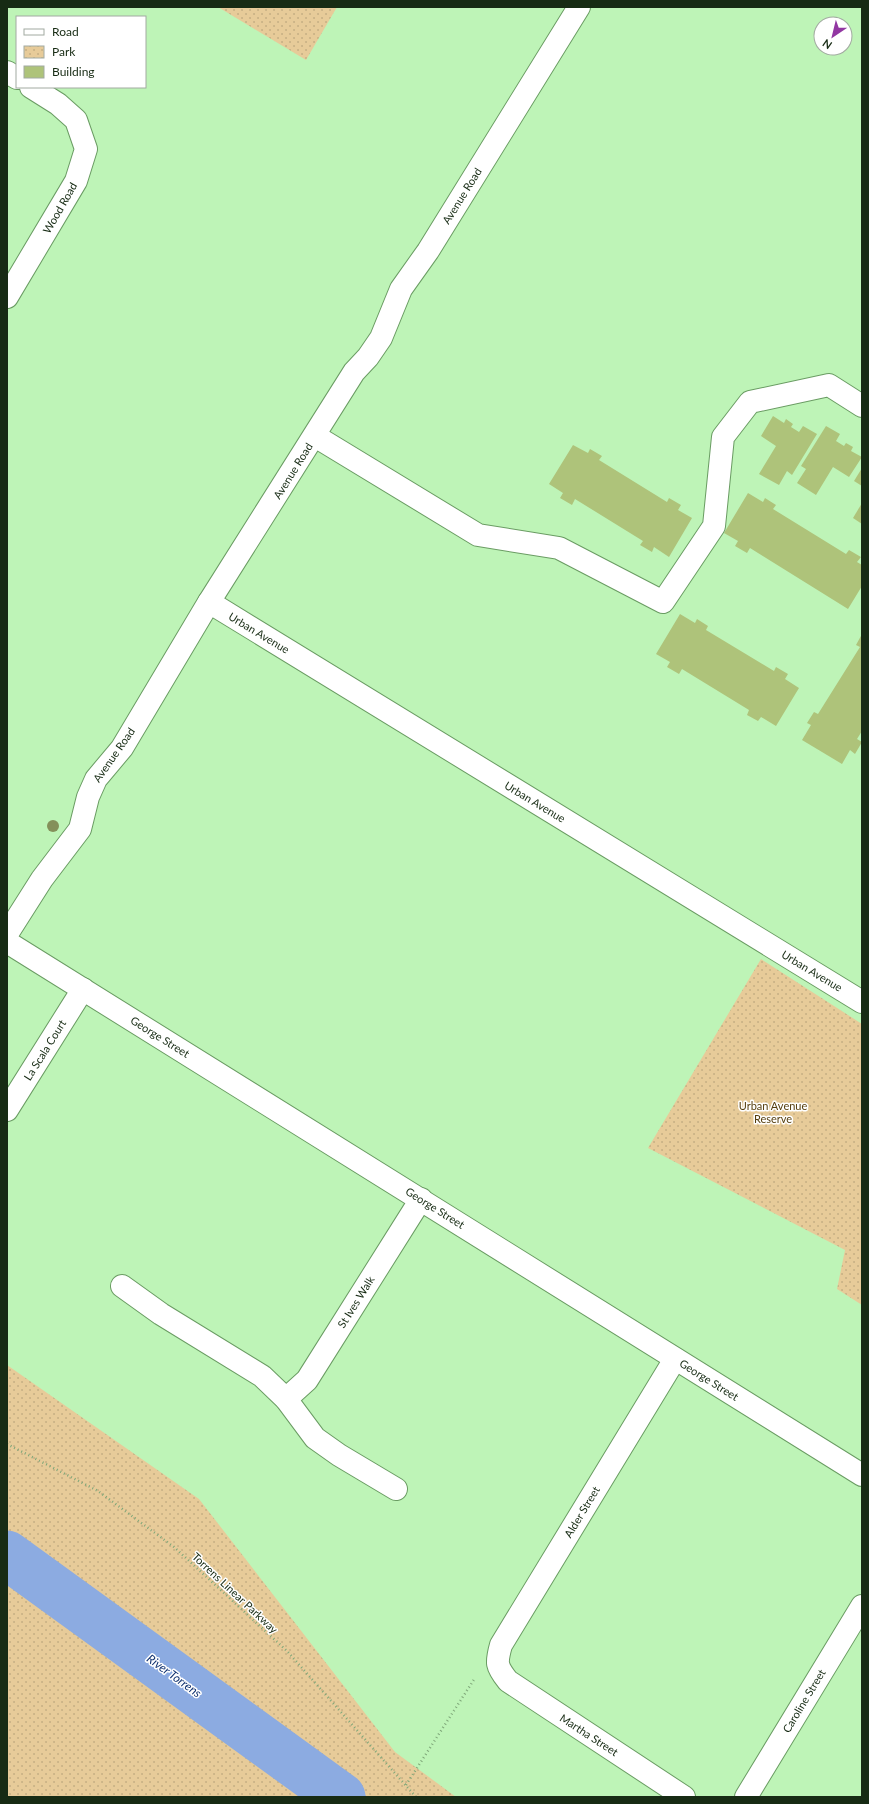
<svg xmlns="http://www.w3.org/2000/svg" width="869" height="1804" font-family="Lato,sans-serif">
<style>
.park{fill:url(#park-dots)}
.water{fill:#8cabe1}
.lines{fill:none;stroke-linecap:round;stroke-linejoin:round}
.river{stroke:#8cabe1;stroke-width:49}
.building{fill:#aec37a}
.minor-casing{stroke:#6a9c63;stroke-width:24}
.path{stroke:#7ea678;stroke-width:2.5;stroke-dasharray:1 3;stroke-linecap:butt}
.minor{stroke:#fff;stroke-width:22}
.tree{fill:#84905a}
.labels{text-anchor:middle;stroke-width:3;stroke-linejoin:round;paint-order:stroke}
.street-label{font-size:11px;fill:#172b14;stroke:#fff}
.park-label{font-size:11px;fill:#553e0e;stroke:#fff}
.water-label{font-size:12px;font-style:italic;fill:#0f3170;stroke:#fff}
</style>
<defs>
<pattern id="park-dots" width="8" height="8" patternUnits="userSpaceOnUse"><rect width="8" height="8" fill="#e7cb99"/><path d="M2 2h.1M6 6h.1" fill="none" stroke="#c5ae83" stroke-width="1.8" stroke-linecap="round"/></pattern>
</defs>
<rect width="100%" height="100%" fill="#bef4b7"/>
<!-- park -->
<g class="park">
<polygon points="218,7 337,7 306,60"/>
<polygon points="761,959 862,1024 862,1305 837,1289 845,1250 648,1148"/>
<polygon points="7,1365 199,1499 395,1752 456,1797 7,1797"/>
</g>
<!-- water -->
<polygon class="water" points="260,1739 360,1790 367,1797 326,1797"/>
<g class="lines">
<!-- river -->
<polyline class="river" points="7,1555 341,1797"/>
</g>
<!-- building -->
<g class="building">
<polygon points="773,416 784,423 786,419 793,424 791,427 799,432 803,426 817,434 792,475 787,471 779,485 759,474 776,446 761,436"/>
<polygon points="826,426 840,434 836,441 844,446 846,443 853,447 851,451 862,457 849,477 833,467 816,495 797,483 806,469 801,466"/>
<polygon points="573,445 588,453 590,449 602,456 599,460 667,502 669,498 681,505 678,510 692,518 669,557 654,547 652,552 640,545 643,541 575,499 572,505 560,498 563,493 549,484"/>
<polygon points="862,468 862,486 854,481"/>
<polygon points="748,493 763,502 765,498 776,505 773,509 846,554 849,550 861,557 857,562 862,565 862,586 848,609 750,548 747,553 735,546 738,541 724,533"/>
<polygon points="862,503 862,524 853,518"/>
<polygon points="680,614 695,623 697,619 708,626 706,630 774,671 776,667 788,674 785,679 799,688 776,726 761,717 758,721 747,715 749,710 682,669 679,674 667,667 670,662 656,654"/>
<polygon points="862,634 862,731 857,739 862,742 855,754 850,750 842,764 802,740 811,725 807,723 814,712 818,714 860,647 856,645"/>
</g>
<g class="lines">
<!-- minor casing -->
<g class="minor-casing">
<g id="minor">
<polyline points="7,72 17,78"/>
<polyline points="7,297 76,181 86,149 76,120 58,104 31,87"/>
<polyline points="315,436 478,535 559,548 663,602 714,526 723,437 750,402 829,385 862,406"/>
<polyline points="209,602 862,1002"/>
<polyline points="7,934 42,879 80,829 88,797 96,779 122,748 209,602 354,372 368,357 381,338 401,289 428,251 579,7"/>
<polyline points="7,942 862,1475"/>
<polyline points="7,1110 83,989"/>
<polyline points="122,1286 161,1314 262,1376 286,1399 315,1438 339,1455 396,1489"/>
<path d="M675 1359 501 1645C496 1663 496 1666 508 1681L684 1797"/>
<polyline points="286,1399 307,1380 421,1199"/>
<polyline points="746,1797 862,1606"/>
</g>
</g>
<!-- path -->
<g class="path">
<polyline points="7,1444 98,1491 174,1547 287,1651 416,1797"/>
<polyline points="406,1785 475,1678"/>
</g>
<!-- minor -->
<use href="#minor" class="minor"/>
</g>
<!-- trees -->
<circle class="tree" cx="53" cy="826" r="6"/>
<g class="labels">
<!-- street labels -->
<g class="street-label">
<text transform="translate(462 196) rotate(-58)" y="4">Avenue Road</text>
<text transform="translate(60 208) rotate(-60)" y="4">Wood Road</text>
<text transform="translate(293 471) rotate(-58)" y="4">Avenue Road</text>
<text transform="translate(259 633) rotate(31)" y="4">Urban Avenue</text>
<text transform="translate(114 755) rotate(-55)" y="4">Avenue Road</text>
<text transform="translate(535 802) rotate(31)" y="4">Urban Avenue</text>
<text transform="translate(812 971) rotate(31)" y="4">Urban Avenue</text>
<text transform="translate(160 1037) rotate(32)" y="4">George Street</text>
<text transform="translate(45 1050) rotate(-58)" y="4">La Scala Court</text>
<text transform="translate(435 1208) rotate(32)" y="4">George Street</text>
<text transform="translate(356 1302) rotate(-58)" y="4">St Ives Walk</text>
<text transform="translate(709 1380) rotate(32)" y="4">George Street</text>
<text transform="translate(582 1512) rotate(-59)" y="4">Alder Street</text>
<text transform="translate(235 1593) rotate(43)" y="4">Torrens Linear Parkway</text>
<text transform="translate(804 1701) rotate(-59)" y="4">Caroline Street</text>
<text transform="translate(589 1735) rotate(33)" y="4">Martha Street</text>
</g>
<!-- park labels -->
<g class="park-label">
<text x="773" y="1110">Urban Avenue<tspan x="773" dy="13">Reserve</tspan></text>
</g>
<!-- water labels -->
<g class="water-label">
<text transform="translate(174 1676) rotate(36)" y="4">River Torrens</text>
</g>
</g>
<!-- border -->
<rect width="869" height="1804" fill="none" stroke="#172b14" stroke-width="16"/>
<!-- legend -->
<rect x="16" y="16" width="130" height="72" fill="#ffffff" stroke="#a2aaa1"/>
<rect x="24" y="29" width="20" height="6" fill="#ffffff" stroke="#a2aaa1"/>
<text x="52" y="36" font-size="12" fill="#172b14">Road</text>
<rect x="24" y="46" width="20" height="12" fill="url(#park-dots)" stroke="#a2aaa1"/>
<text x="52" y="56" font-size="12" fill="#172b14">Park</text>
<rect x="24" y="66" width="20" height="12" fill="#aec37a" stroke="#a2aaa1"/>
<text x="52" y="76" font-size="12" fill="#172b14">Building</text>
<!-- north arrow -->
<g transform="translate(833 36) rotate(215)"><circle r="19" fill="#ffffff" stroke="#a2aaa1"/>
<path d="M0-3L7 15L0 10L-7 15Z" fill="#9237a2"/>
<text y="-6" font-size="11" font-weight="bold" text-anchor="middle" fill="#172b14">N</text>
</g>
</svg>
